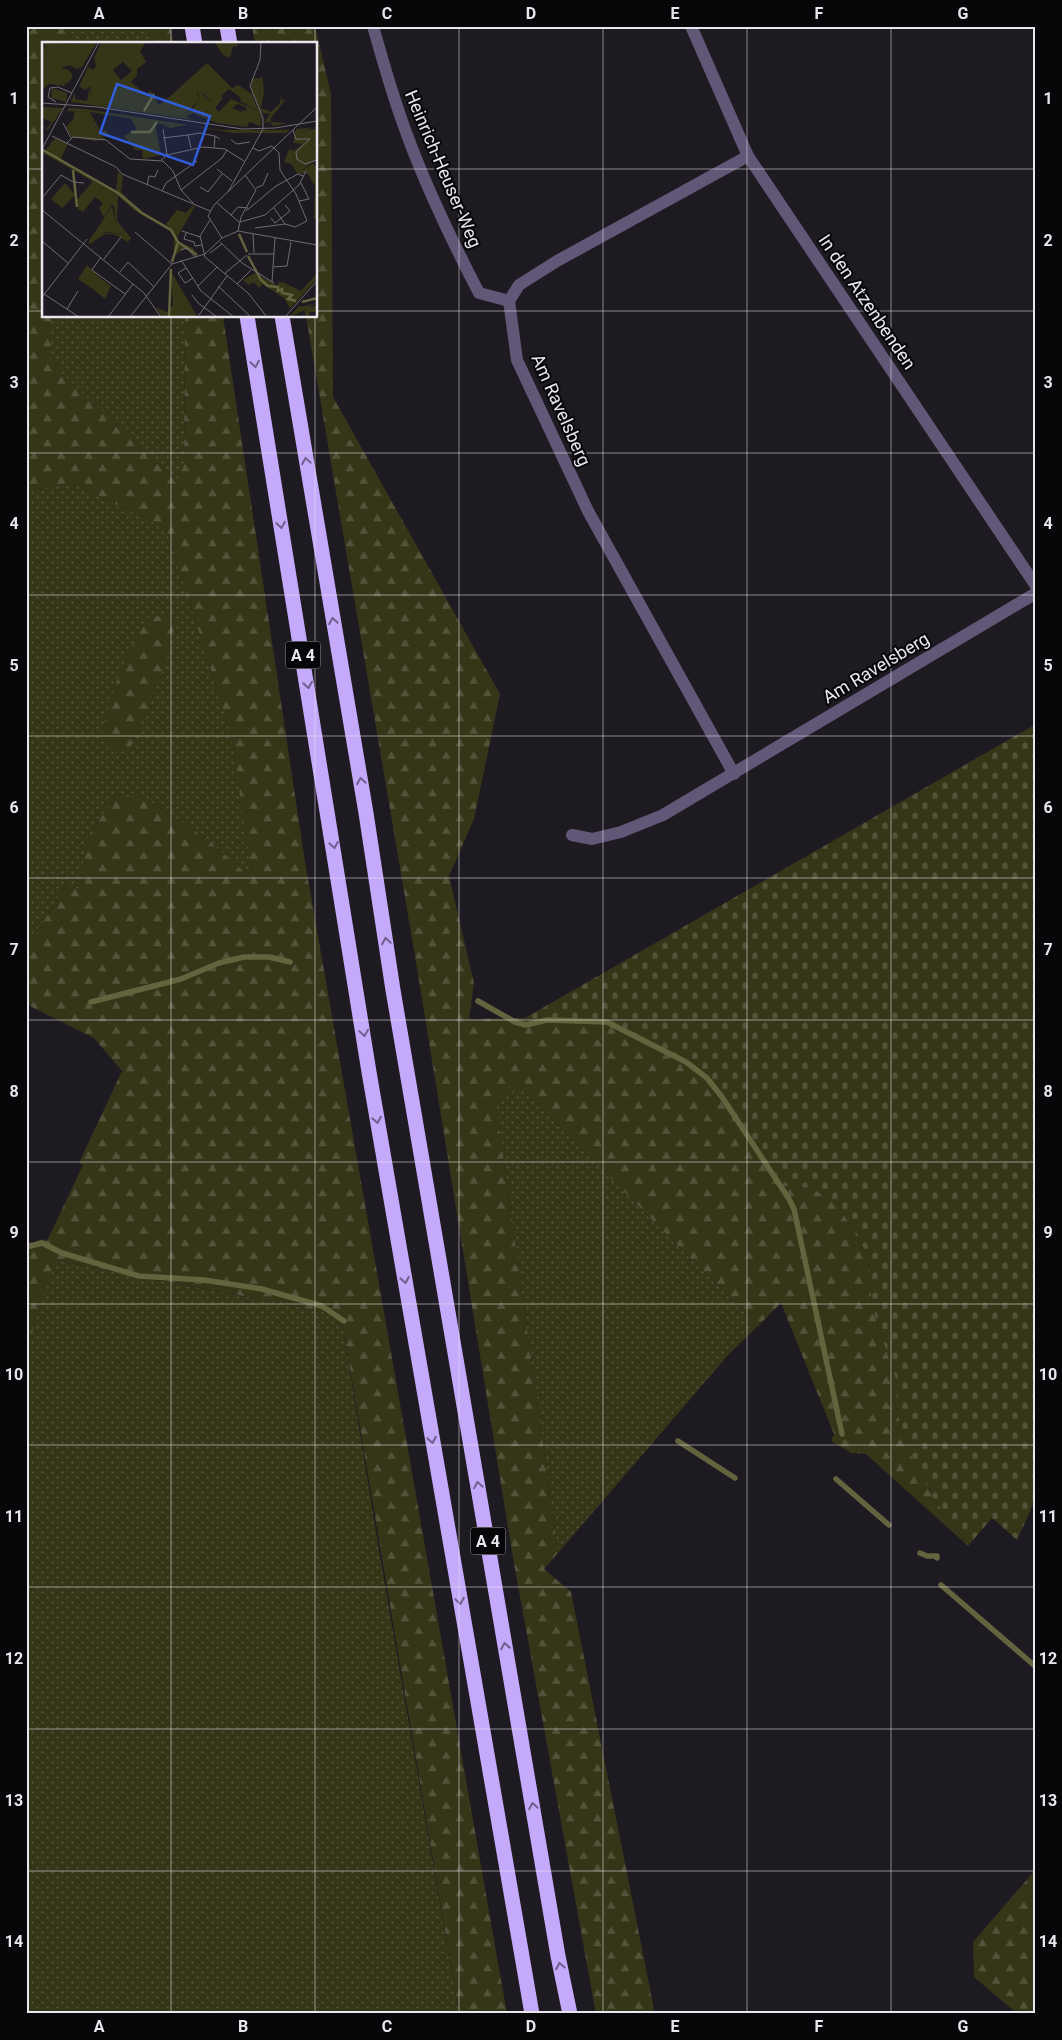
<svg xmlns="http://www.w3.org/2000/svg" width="1062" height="2040" font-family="Roboto,sans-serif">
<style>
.grass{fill:url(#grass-dots)}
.forest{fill:url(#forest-firs)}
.cemetery{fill:url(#cemetery-stones)}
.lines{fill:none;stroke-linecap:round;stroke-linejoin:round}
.stream{stroke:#63643d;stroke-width:5.5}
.minor{stroke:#615777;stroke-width:12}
.motorway{stroke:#c5a9fa;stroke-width:15}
.oneway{stroke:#70608e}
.grid{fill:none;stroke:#e9e7ed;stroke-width:1;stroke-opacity:0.55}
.labels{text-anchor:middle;stroke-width:4;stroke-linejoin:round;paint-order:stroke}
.shield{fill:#070609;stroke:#a5a4a9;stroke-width:1}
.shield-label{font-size:16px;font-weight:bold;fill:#e9e7ed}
.street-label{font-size:18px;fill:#e9e7ed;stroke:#070609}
.inset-river{fill:none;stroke:#63643d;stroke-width:2.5}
.inset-road{fill:none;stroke:#6f6c73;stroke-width:1}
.view{fill:#315dda;fill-opacity:0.15;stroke:#315dda;stroke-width:2.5}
.inset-edge{fill:none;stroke:#e9e7ed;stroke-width:2.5}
.neatline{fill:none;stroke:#e9e7ed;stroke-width:2}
.grid-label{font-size:16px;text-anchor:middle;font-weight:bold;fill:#e9e7ed}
</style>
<defs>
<pattern id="grass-dots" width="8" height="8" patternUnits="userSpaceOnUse" patternTransform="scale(1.25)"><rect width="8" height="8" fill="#353618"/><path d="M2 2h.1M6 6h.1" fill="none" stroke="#52533a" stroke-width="1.8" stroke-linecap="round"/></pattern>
<pattern id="forest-firs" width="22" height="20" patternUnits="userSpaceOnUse" patternTransform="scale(1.25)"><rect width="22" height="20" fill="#353618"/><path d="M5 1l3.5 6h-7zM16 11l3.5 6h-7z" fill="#52533a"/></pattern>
<pattern id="cemetery-stones" width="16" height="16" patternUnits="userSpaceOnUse" patternTransform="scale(1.25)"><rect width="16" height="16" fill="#353618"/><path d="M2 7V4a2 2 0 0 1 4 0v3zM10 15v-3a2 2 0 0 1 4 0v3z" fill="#52533a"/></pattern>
</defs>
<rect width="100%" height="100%" fill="#1d1a22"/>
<!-- grass -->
<g class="grass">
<polygon points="69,26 147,26 151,44 72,44"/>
<polygon points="51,316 185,316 184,464 179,484 61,373 51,354"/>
<polygon points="71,483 166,528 231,733 253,880 207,839 143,797 117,794 88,836 79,890 65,886 26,950 26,491"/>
<polygon points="520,1087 745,1313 756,1328 729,1354 558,1553 496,1104"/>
<polygon points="55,1260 341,1315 378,1544 459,2014 26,2014 26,1350"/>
</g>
<!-- forest -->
<g class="forest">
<polygon points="26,26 69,26 72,44 44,44 44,316 51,316 51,354 61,373 178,483 184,464 185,316 223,316 305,862 507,2014 459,2014 341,1315 56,1260 26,1350 26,1245 43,1239 47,1241 83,1165 79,1163 122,1071 94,1038 26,1004 26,950 66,885 79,889 88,836 117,794 143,797 207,839 252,879 231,733 166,528 71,483 26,491"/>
<polygon points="147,26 170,26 174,44 151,44"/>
<polygon points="252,26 315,26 331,94 333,397 500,694 474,819 449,876 474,983 469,1019 525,1018 529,1022 546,1019 607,1020 687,1061 708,1077 723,1096 782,1186 812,1188 838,1205 869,1257 872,1307 897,1383 897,1405 900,1424 908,1448 932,1496 968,1546 866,1454 851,1453 831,1441 834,1434 781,1303 756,1328 745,1313 520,1087 496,1104 558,1553 544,1569 571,1592 655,2014 596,2014 513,1558 415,956 306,316 316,316 316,44 255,44"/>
<polygon points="171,614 175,622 170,652 131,746 120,753 110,752 102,735 108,706 123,664 147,618"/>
<polygon points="1036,1869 1036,2013 1014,2011 974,1977 973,1942"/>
</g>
<!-- cemetery -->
<polygon class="cemetery" points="1036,724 1036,1498 1017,1540 992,1518 968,1546 932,1496 908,1448 900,1424 897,1405 897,1383 872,1307 869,1257 838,1205 812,1188 782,1186 723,1096 708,1077 687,1061 607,1020 546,1019 528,1022 525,1018"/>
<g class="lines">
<!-- stream -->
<g class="stream">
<polyline points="478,1001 515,1022 526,1025 547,1020 607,1022 686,1062 707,1078 722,1097 789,1199 794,1209 842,1434"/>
<polyline points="91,1002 181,979 219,963 244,957 269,957 290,962"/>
<polyline points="26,1244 30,1246 42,1243 62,1253 139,1276 204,1280 262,1289 322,1306 344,1321"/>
<polyline points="678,1441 735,1478"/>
<polyline points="836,1479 889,1525"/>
<polyline points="920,1553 927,1556 937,1556 937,1558"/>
<polyline points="941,1585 1036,1667"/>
</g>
<!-- minor -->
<g class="minor">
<path d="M373 26C383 62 393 97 406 132 426 187 452 241 479 293L509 301"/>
<polyline points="691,26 748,156 1036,586"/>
<polyline points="734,774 588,511 517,360 509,301 519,285 557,261 748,156"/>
<polyline points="572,835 592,839 621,832 663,815 1036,593"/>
</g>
<!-- motorway -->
<g class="motorway">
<polyline points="192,26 195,44"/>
<polyline points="227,26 230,44"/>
<polyline points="247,316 369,1072 532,2014"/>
<polyline points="282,316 366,813 393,990 558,1956 570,2014"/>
</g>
</g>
<!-- one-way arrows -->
<defs><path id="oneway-chevron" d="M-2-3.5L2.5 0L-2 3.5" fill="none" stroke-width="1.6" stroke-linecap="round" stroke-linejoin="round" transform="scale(1.25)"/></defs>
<g class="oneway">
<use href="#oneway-chevron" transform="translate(255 364) rotate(81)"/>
<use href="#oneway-chevron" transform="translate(306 461) rotate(-100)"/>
<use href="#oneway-chevron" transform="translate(281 525) rotate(81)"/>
<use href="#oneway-chevron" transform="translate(333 621) rotate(-100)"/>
<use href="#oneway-chevron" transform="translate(308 685) rotate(81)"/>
<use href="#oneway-chevron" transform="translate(361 781) rotate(-100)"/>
<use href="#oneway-chevron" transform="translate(334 845) rotate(81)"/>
<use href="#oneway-chevron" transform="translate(386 941) rotate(-99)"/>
<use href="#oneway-chevron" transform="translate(364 1033) rotate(82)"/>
<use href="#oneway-chevron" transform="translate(377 1120) rotate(80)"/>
<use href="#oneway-chevron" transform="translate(405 1280) rotate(80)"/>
<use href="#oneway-chevron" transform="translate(432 1440) rotate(80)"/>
<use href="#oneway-chevron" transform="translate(478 1485) rotate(-100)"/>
<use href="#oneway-chevron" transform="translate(460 1601) rotate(80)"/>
<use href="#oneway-chevron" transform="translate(505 1646) rotate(-100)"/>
<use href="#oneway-chevron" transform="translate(533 1806) rotate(-100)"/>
<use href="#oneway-chevron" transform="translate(560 1966) rotate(-101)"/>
</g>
<!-- grid -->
<path class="grid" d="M171 26V44M315 26V44M459 26V2014M603 26V2014M747 26V2014M891 26V2014M26 169H44M316 169H1036M26 311H44M316 311H1036M171 316V2014M315 316V2014M26 453H1036M26 595H1036M26 736H1036M26 878H1036M26 1020H1036M26 1162H1036M26 1304H1036M26 1445H1036M26 1587H1036M26 1729H1036M26 1871H1036"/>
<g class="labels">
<!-- shield labels -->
<g class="shield">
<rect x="285.5" y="641.5" width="35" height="27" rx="4"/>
<rect x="470.5" y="1527.5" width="35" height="27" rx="4"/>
</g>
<g class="shield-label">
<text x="303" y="661">A 4</text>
<text x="488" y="1547">A 4</text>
</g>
<!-- street labels -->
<g class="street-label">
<text transform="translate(443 169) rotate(67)" y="6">Heinrich-Heuser-Weg</text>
<text transform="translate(867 302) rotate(56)" y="6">In den Atzenbenden</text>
<text transform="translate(561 410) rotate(66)" y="6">Am Ravelsberg</text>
<text transform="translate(876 668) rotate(-31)" y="6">Am Ravelsberg</text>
</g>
</g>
<!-- overview -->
<g transform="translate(42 42)">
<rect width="275" height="275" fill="#1d1a22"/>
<path d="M59 0H104L98 9 104 20 95 27V33L89 40 110 57 102 69 48 60 49 44 43 48 37 44 46 25 51 28 54 24 52 16ZM81 20 90 29 79 38 71 28ZM196 0 195 5 191 4 188 16 181 13 173 1ZM0 3 29 23 21 25 16 35 24 42 22 44 7 42 0 48ZM165 21 190 46 196 43 210 52 216 69 198 59 199 56 187 47 171 61 161 51H155L157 58 141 74 124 72 125 57ZM210 37 218 40 217 65 209 46ZM208 68 218 73 219 84 192 75 194 70ZM32 69 46 70 51 83 63 97 53 99 30 95 24 85 32 76ZM88 75 110 80V81L95 88ZM275 87V116L258 130 252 123 253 111 268 103 273 106 271 99 266 101 256 94 261 88ZM13 96 26 102 18 118 3 109ZM23 141 33 153 20 166 9 157ZM61 145 73 152 72 159 67 157 70 162 62 175 57 166 61 161 53 155Z" fill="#353618" fill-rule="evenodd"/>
<path d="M0 0 32 2 55 0 40 25 34 27 9 11ZM220 33 222 49 219 66 229 70 238 61V52L239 59 244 57 229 76V80L245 81 231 84 228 80 222 81 228 72 220 71 217 65 218 40 210 37 219 36ZM48 44V60L102 69 109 57 96 47 106 53 108 48 117 63 125 57 130 67 125 72 131 73 141 74 151 66 157 58 156 48 169 60 179 54 181 56 173 66 177 70 189 57 216 69 213 58 220 75 221 85 218 73 208 68 204 70 205 66 196 62 190 66 198 69 192 75 208 78 205 85 175 81 151 71 144 75 152 78 29 60 33 50V57L45 59ZM10 46 25 51 24 60 9 56ZM0 65 21 66 6 88 0 84 5 86 10 80 1 76ZM27 66 44 67 179 88H248L244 91H191L145 83 129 86 114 80 109 89 100 94H82L110 80 48 70 59 90 64 88 67 94 63 95 51 83 46 70 25 69ZM275 85 261 88 256 94 266 100 271 98 274 106 268 103 271 109 265 106 253 111 252 123 258 130 271 121 275 127V176L272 177 273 144 265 131 256 132 249 122 242 120 247 107 252 109 260 102 251 101 254 87ZM3 109 74 149 76 130 81 134 79 150 99 169 133 189 137 200 151 206 154 212 144 205 132 214V191L93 169 76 154 75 179 89 196 86 200 74 193 63 192 46 203 49 195 60 191 83 192 74 182 72 164 63 158 67 155 72 159 73 152 3 112 0 115ZM275 231V237L248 267 243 257 219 241 218 234 236 244 237 240H241L259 249ZM275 261 266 265 275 264V270H267L268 275 263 273V268L247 275 258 263V265Z" fill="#353618"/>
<path d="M113 82 119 113 101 117 100 108H93L82 94H100Z" fill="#353618"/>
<path d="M150 164H153L136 194 124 182 135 168 144 171ZM45 223 57 235 49 246 36 237ZM129 230 133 236 155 274 120 275 114 265 125 270 131 263ZM213 231 220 242 217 246 212 240 207 243 201 238Z" fill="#353618"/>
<path d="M51 139 61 145 41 170 36 167 35 158ZM70 164 74 182 84 192 63 190 49 196Z" fill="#353618"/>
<path d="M16 34a7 7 0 1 1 14 0a7 7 0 1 1-14 0ZM57 235 69 244 63 257 47 244Z" fill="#353618"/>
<path class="inset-river" d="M102 69 112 52M89 90H108L115 80M1 108 76 151 100 171 129 188 136 200 130 220M31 128 35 165M197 192 205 210M136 200 155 213M206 214 219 238 226 244 236 245V249L240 247V251L250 253 246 257 254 259M260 260 275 256M127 275 129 227"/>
<path class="inset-road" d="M14 60 6 55 8 46 16 45 30 51M0 61 55 65 200 87 233 86 275 79M21 81 29 96M121 87 125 113M251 88 254 97H268L254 110 255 117 263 122 275 118M146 93 158 91 173 94M10 94 74 125 80 132 168 169M121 96 146 93 149 106M189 98 195 102 208 100M25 101 31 95 64 98 88 117 121 119 131 129 139 148 151 161M172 106 173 94 178 97M211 106 217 109 230 104 237 111 238 128 254 152 265 179 253 185 243 182 213 186M0 107 57 0M119 118 125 113 161 105 183 107 202 119M175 127 190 139M105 143 107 134 113 135 116 128M158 145 166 150 180 132M214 146 221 143 226 131M139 148 180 116 185 108M120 149 124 141 155 119M186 150 221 87V76L208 44 218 18 219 0M0 156 19 133 31 140 42 141M257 159 267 157 259 141M174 160 197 180M232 166 243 182M0 168 102 251 119 275M204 169 234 144 256 132 261 134M189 173 196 165 206 166M229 176 233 181 248 169 243 163M168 178 158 194 163 215 206 251 225 275M198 180 223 173 257 143 264 129M140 189 158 195M196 189 199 175 214 148 203 133M93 190 130 222M144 191 142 197 152 200 153 204 160 203M211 192 212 211M180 196 166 174 172 163 275 65M180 196 196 189 275 203M0 199 26 221M178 200 200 221 232 241M139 208 145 206 153 215M168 211 180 202M206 212H232M31 215 45 197M59 215 50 228 83 252M62 217 79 195M139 218 159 249 192 275M231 225 245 224 249 200M144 226 136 231 143 241 151 236M78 230 86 220 112 245M182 232 205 213M230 240 233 196M195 242 209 228M156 244 175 225M176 244 209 275M2 252 37 275M150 253 156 261 175 275M0 255 32 214M25 267 36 249M157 273 185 234M66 275 91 242M88 275 130 222 163 212 180 196M243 275 275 239"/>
<path class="view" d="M75 42 168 74 151 123 58 91Z"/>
<rect width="275" height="275" class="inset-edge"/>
</g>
<!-- border -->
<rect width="1062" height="2040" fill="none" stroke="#070609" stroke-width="55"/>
<rect x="28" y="28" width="1006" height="1984" class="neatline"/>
<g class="grid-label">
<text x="99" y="19">A</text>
<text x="243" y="19">B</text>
<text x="387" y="19">C</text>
<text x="531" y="19">D</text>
<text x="675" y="19">E</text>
<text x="819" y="19">F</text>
<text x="963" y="19">G</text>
<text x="14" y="104">1</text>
<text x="1048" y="104">1</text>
<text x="14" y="246">2</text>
<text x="1048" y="246">2</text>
<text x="14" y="388">3</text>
<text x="1048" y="388">3</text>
<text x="14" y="529">4</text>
<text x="1048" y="529">4</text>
<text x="14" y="671">5</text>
<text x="1048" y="671">5</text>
<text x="14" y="813">6</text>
<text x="1048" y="813">6</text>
<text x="14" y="955">7</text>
<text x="1048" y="955">7</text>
<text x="14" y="1097">8</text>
<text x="1048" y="1097">8</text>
<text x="14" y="1238">9</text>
<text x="1048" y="1238">9</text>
<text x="14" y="1380">10</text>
<text x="1048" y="1380">10</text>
<text x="14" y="1522">11</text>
<text x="1048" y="1522">11</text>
<text x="14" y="1664">12</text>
<text x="1048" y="1664">12</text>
<text x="14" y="1806">13</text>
<text x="1048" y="1806">13</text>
<text x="14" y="1947">14</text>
<text x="1048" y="1947">14</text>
<text x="99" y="2032">A</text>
<text x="243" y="2032">B</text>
<text x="387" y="2032">C</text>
<text x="531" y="2032">D</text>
<text x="675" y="2032">E</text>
<text x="819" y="2032">F</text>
<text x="963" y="2032">G</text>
</g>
</svg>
